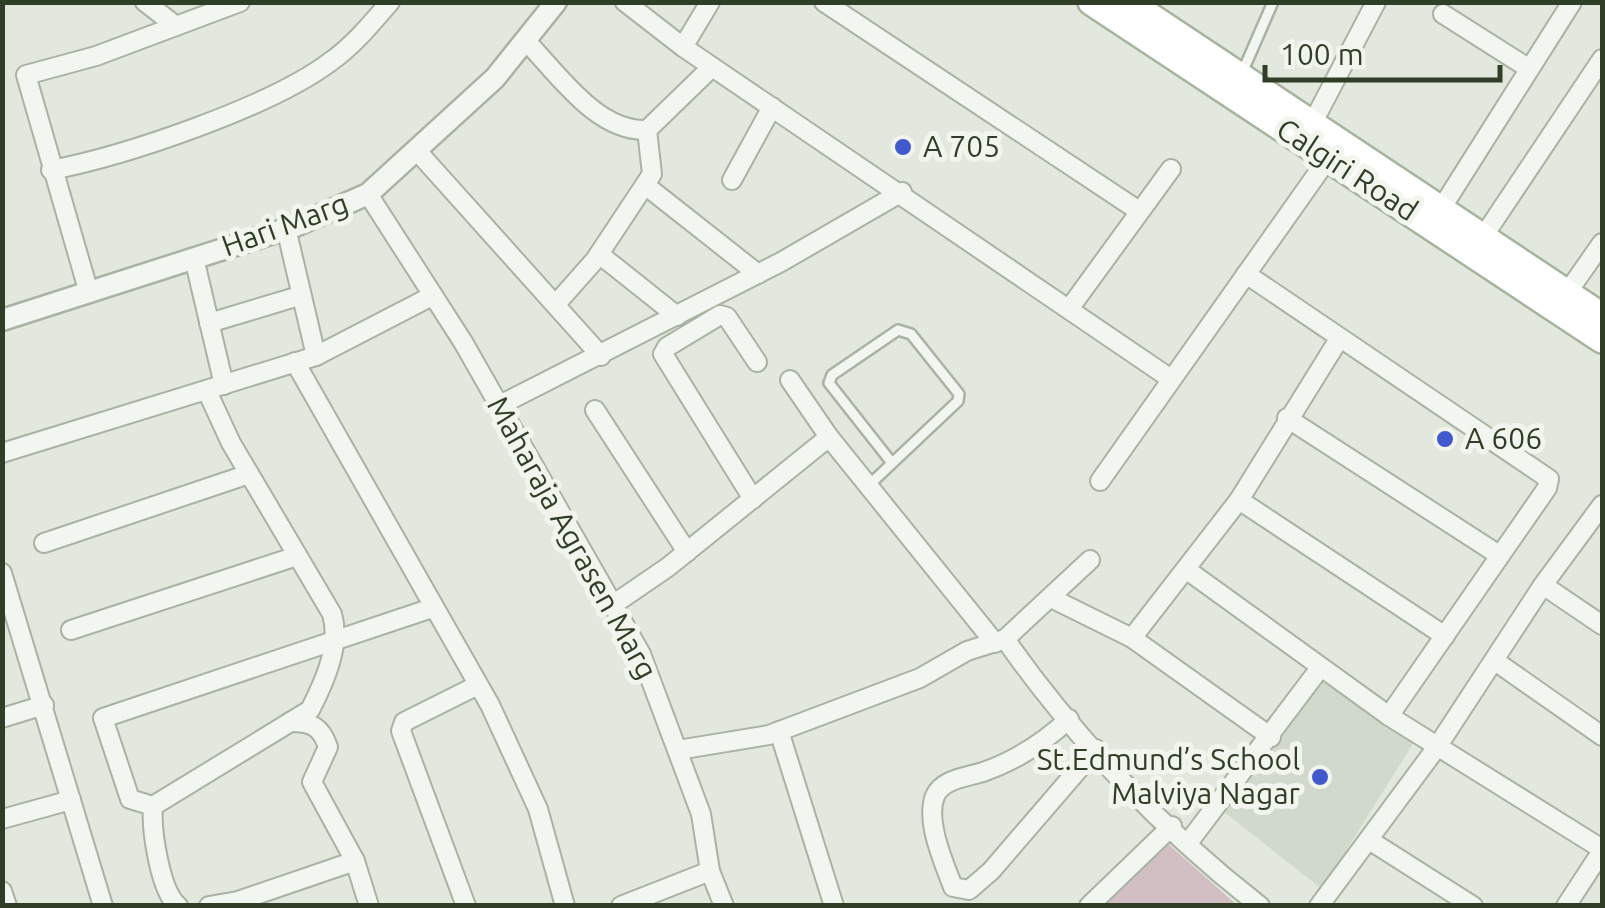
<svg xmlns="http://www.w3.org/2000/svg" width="1605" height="908" font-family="Ubuntu,sans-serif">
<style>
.built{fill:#d1d9cc}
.green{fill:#d1bfc4}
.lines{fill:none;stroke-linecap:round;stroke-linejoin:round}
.service-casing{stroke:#a9b2a3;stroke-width:14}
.minor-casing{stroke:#a9b2a3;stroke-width:22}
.tertiary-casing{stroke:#a9b2a3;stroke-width:25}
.primary-casing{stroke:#a6b39d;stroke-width:30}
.service{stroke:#f2f6f0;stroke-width:9}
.minor{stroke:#f2f6f0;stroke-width:18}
.tertiary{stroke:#f2f6f0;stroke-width:20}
.primary{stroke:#fff;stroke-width:25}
.poi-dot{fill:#4259ce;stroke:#f1f5ed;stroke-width:4}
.labels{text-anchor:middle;stroke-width:10;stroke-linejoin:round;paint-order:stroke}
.poi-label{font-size:30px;fill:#303e27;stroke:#f1f5ed;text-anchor:start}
.street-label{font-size:30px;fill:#303e27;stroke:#f1f5ed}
</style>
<rect width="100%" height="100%" fill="#e2e8de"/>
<!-- built -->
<polygon class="built" points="1317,678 1414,742 1322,889 1224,812"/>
<!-- green -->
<polygon class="green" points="1159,836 1237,905 1090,906"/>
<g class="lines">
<!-- service casing -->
<g class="service-casing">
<g id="service">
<polyline points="1242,73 1273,2"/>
<polyline points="868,486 958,401 959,394 911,334 898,330 832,375 829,383 892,463"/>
</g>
</g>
<!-- minor casing -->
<g class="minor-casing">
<g id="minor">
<polyline points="145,2 176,26"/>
<polyline points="625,2 683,47 1171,379"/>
<polyline points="824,2 1139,211"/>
<polyline points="1443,14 1528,68"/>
<path d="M526 41C559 75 597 132 647 130L712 67"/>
<polyline points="683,47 710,2"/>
<polyline points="1312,124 1376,2"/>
<polyline points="418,152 601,356"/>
<path d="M51 170C125 156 270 107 330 62 353 46 372 23 390 2"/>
<polyline points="732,180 772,107"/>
<polyline points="645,185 758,274"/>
<polyline points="368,194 463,342 641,654 701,814 710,871 724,906"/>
<polyline points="1441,209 1572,2"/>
<polyline points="286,228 316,356"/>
<polyline points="1483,237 1602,59"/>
<polyline points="599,254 677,316"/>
<polyline points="194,258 224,385"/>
<polyline points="1246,274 1549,479 1547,488 1389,716"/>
<polyline points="89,293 26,75 96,56 240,2"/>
<polyline points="1567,293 1602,243"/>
<polyline points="556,304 595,260 652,174 647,130"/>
<polyline points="1069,309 1171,169"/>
<polyline points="209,323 299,296"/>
<polyline points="295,362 490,705 538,809 565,906"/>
<polyline points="790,380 829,437 995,643"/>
<polyline points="498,406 781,262 902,192"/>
<polyline points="595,410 687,552"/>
<polyline points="1287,418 1499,555"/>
<polyline points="2,453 316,356 430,297"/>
<polyline points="1100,481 1334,150"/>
<polyline points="753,499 663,354 667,347 720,315 727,317 757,362"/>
<polyline points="1239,500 1445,636"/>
<polyline points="44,543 249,474"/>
<polyline points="1187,570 1389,716 1602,849"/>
<polyline points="2,573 103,906"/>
<polyline points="1543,585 1602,625"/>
<polyline points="1051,598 1132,638 1271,737"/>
<polyline points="614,604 668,567 829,437"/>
<polyline points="71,630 297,556"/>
<polyline points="1132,638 1239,500 1339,339"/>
<path d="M1005 639C1074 738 1165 832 1260 906"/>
<polyline points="1495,661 1602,736"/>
<polyline points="2,718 44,705"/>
<path d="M1069 719C1044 742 1015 761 983 772 967 777 942 779 935 796 925 821 944 863 953 887L969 890 991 871 1096 749"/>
<path d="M290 722C311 722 321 726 328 747L312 782 355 861 369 906"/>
<polyline points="779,731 834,906"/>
<polyline points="678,750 769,735 920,678 967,651 1005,639 1090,560"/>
<polyline points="153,806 130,799 103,718 432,608"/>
<polyline points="2,819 71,800"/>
<polyline points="1369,840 1473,906"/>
<polyline points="1188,843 1320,668"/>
<polyline points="2,891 7,906"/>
<path d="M178 906C160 891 151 830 153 806L310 710C325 681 341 645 332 614L231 443 207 391"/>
<polyline points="209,906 238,901 355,861"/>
<polyline points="466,906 401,731 404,722 478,685"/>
<polyline points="621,906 710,871"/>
<polyline points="1089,906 1172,826"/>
<polyline points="1319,906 1437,747 1543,585 1602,505"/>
<polyline points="1566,906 1602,851"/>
</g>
</g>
<!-- tertiary casing -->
<g class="tertiary-casing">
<polyline id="tertiary" points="2,320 295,226 368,194 495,78 556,2"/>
</g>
<!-- primary casing -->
<g class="primary-casing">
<g id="primary">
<polyline points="1091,2 1602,340"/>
<polyline points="1129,2 1602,316"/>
</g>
</g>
<!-- service -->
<use href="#service" class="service"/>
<!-- minor -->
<use href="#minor" class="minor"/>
<!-- tertiary -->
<use href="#tertiary" class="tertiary"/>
<!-- primary -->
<use href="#primary" class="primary"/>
</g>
<!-- markers -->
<g class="poi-dot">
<circle cx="903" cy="147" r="10"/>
<circle cx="1445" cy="439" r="10"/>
<circle cx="1320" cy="777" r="10"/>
</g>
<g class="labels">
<!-- poi labels -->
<g class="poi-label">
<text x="923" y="157">A 705</text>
<text x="1465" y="449">A 606</text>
<text x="1300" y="770" text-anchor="end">St.Edmund’s School<tspan x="1300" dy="34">Malviya Nagar</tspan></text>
</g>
<!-- street labels -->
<g class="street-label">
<text transform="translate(1347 170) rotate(33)" y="10">Calgiri Road</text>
<text transform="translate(285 225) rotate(-20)" y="10">Hari Marg</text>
<text transform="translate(572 538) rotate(61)" y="10">Maharaja Agrasen Marg</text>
</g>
</g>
<!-- border -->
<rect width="1605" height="908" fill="none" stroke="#303e27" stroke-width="10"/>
<!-- scale -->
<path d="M1265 65v15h235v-15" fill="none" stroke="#303e27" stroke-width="5"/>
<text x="1280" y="65" font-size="30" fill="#303e27" stroke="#f1f5ed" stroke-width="8" paint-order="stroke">100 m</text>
</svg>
